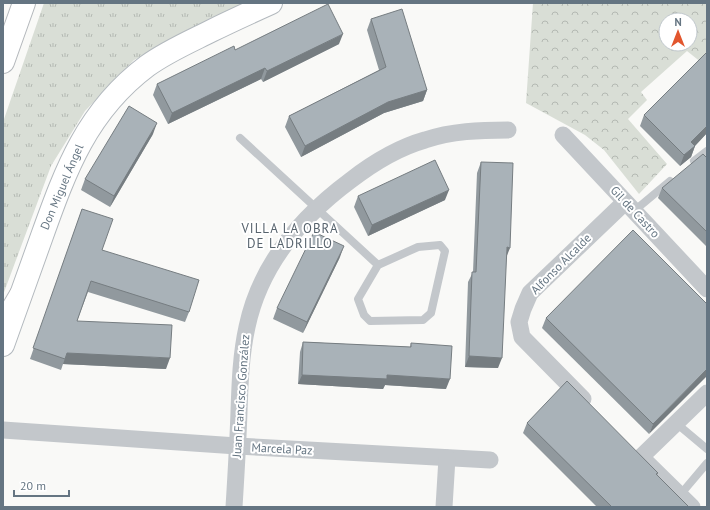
<svg xmlns="http://www.w3.org/2000/svg" width="710" height="510" font-family="'PT Sans',sans-serif">
<style>
.grass{fill:url(#grass-tufts)}
.park{fill:url(#park-crowns);fill-rule:evenodd}
.lines{fill:none;stroke-linecap:round;stroke-linejoin:round}
.secondary-casing{stroke:#b3b9be;stroke-width:24}
.highway-casing{stroke:#b4b8bc;stroke-width:24}
.lane{stroke:#c3c7cb;stroke-width:8}
.street{stroke:#c3c7cb;stroke-width:17}
.secondary{stroke:#fff;stroke-width:22}
.highway{stroke:#fff;stroke-width:22}
.wall{fill:#91999e}
.shaded-wall{fill:#767d81}
.building{fill:#a9b2b8;stroke:#767d81}
.labels{text-anchor:middle;stroke-width:4;stroke-linejoin:round;paint-order:stroke}
.street-label{font-size:12px;fill:#657582;stroke:#fff}
.neighbourhood-label{font-size:13px;letter-spacing:1px;fill:#57636d;stroke:#fff}
</style>
<defs>
<pattern id="grass-tufts" width="24" height="20" patternUnits="userSpaceOnUse"><rect width="24" height="20" fill="#d9ded6"/><path d="M3 7l-1-3M5 7V3M7 7l1-3M15 17l-1-3M17 17v-4M19 17l1-3" fill="none" stroke="#b4b9b3"/></pattern>
<pattern id="park-crowns" width="20" height="18" patternUnits="userSpaceOnUse"><rect width="20" height="18" fill="#d9ded6"/><path d="M2 6a3 3 0 1 1 6 0M12 15a3 3 0 1 1 6 0" fill="none" stroke="#b4b9b3"/></pattern>
</defs>
<rect width="100%" height="100%" fill="#f9f9f7"/>
<!-- grass -->
<polygon class="grass" points="44,3 246,3 134,60 85,111 51,166 3,295 3,122"/>
<!-- park -->
<path class="park" d="M533 3H707V67L687 51 641 92 647 100 628 119 667 164 639 194 604 150 585 135 526 103ZM666 20H690V44H666Z"/>
<g class="lines">
<!-- secondary casing -->
<g class="secondary-casing">
<path id="secondary" d="M3 345C16 309 29 272 42 236 66 169 87 111 147 66 166 52 189 42 211 31 231 21 251 12 271 3"/>
</g>
<!-- highway casing -->
<g class="highway-casing">
<g id="highway">
<polyline points="3,62 24,3"/>
<polyline points="3,325 20,296"/>
</g>
</g>
<!-- lane -->
<g class="lane">
<polyline points="240,138 378,265"/>
<polyline points="694,161 707,151"/>
<polyline points="634,211 670,181"/>
<polygon points="440,245 445,251 431,313 423,320 370,321 364,315 358,299 378,265 418,247"/>
<polyline points="676,423 707,449"/>
<polyline points="680,495 707,463"/>
</g>
<!-- street -->
<g class="street">
<polyline points="563,135 707,289"/>
<polyline points="583,399 522,337 519,322 523,309 530,293 625,202"/>
<polyline points="3,430 237,446 490,460"/>
<polyline points="641,457 692,507"/>
<polyline points="641,457 707,393"/>
<path d="M234 507C236 475 238 443 239 411 240 382 241 354 247 327 260 265 301 217 351 180 373 163 397 148 425 140 452 131 480 130 508 130"/>
<polyline points="444,507 447,458"/>
</g>
<!-- secondary -->
<use href="#secondary" class="secondary"/>
<!-- highway -->
<use href="#highway" class="highway"/>
</g>
<!-- wall -->
<g class="wall">
<polygon points="371,19 427,90 423,101 384,113 301,157 285,127 289,116 379,70 367,30"/>
<polygon points="339,44 263,82 261,79 168,124 153,95 157,84 235,50"/>
<polygon points="707,54 707,133 695,146 691,157 680,166 640,126 644,115"/>
<polygon points="153,134 110,207 81,190 85,179"/>
<polygon points="707,158 707,247 658,198 662,188"/>
<polygon points="481,162 506,258 498,368 465,367 468,282 473,272 477,173"/>
<polygon points="358,196 445,200 368,236 354,207"/>
<polygon points="82,209 102,250 189,312 185,322 88,292 77,321 166,369 63,364 61,370 30,359"/>
<polygon points="340,257 303,333 273,319 277,308"/>
<polygon points="707,304 649,434 542,328 546,318"/>
<polygon points="303,342 410,347 411,343 446,389 385,385 383,389 298,384 300,352"/>
<polygon points="527,423 658,473 657,475 689,507 597,507 523,433"/>
</g>
<!-- shaded-wall -->
<g class="shaded-wall">
<polygon points="343,34 339,44 263,82 267,71"/>
<polygon points="265,68 261,79 168,124 172,113"/>
<polygon points="427,90 423,101 384,113 301,157 305,146 388,102"/>
<polygon points="157,123 153,134 110,207 114,196"/>
<polygon points="707,126 707,133 692,149 695,146 691,157 680,166 684,155 691,142"/>
<polygon points="449,190 445,200 368,236 372,225"/>
<polygon points="344,246 340,257 303,333 307,322"/>
<polygon points="507,247 510,248 506,258"/>
<polygon points="67,353 170,358 166,369 63,364"/>
<polygon points="469,356 502,358 498,368 465,367"/>
<polygon points="707,369 707,376 649,434 653,424"/>
<polygon points="302,375 387,375 450,379 446,389 385,385 383,389 298,384"/>
</g>
<!-- building -->
<g class="building">
<polygon points="328,4 343,34 267,71 265,68 172,113 157,84 234,46 235,50"/>
<polygon points="402,9 427,90 388,102 305,146 289,116 386,67 371,19"/>
<polygon points="706,53 707,54 707,126 691,142 695,146 684,155 644,115"/>
<polygon points="129,106 157,123 114,196 85,179"/>
<polygon points="703,154 707,158 707,232 662,188"/>
<polygon points="435,160 449,190 372,225 358,196"/>
<polygon points="481,162 513,163 510,248 507,247 502,358 469,356 472,272 476,272"/>
<polygon points="82,209 113,219 102,250 199,280 189,312 91,281 77,321 172,325 170,358 67,353 65,359 33,348"/>
<polygon points="633,230 707,304 707,369 653,424 546,318"/>
<polygon points="314,232 344,246 307,322 277,308"/>
<polygon points="303,342 411,347 411,343 452,346 450,379 387,375 387,379 302,375"/>
<polygon points="567,381 658,473 656,474 689,507 612,507 527,423"/>
</g>
<g class="labels">
<!-- street labels -->
<g class="street-label">
<text transform="translate(62 187) rotate(-67)" y="4">Don Miguel Ángel</text>
<text transform="translate(635 212) rotate(47)" y="4">Gil de Castro</text>
<text transform="translate(561 264) rotate(-45)" y="4">Alfonso Alcalde</text>
<text transform="translate(241 396) rotate(-86)" y="4">Juan Francisco González</text>
<text transform="translate(282 449) rotate(3)" y="4">Marcela Paz</text>
</g>
<!-- neighbourhood labels -->
<g class="neighbourhood-label">
<text x="290" y="233">VILLA LA OBRA<tspan x="290" dy="15">DE LADRILLO</tspan></text>
</g>
</g>
<!-- border -->
<rect width="710" height="510" fill="none" stroke="#657582" stroke-width="8"/>
<!-- north arrow -->
<g transform="translate(678 32)"><circle r="19" fill="#ffffff" stroke="#c1c8cd"/>
<path d="M0-3L7 15L0 10L-7 15Z" fill="#e2562e"/>
<text y="-6" font-size="11" font-weight="bold" text-anchor="middle" fill="#657582">N</text>
</g>
<!-- scale -->
<path d="M14 490v6h55v-6" fill="none" stroke="#657582" stroke-width="2"/>
<text x="20" y="490" font-size="12" fill="#657582" stroke="#ffffff" stroke-width="3" paint-order="stroke">20 m</text>
</svg>
